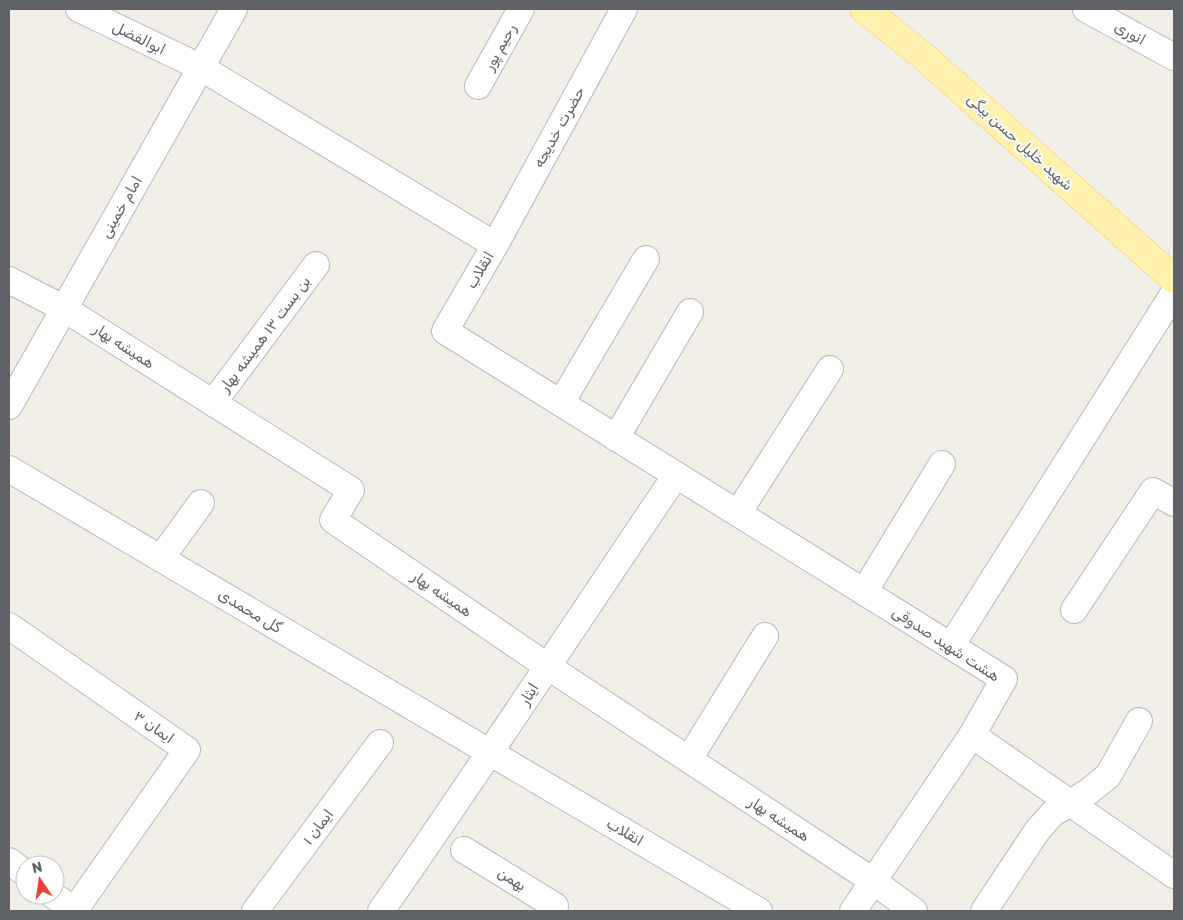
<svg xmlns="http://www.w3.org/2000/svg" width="1183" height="920" font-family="Rubik,Vazirmatn,sans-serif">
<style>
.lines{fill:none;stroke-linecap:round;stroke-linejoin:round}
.minor-casing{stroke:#b5b8bc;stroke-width:28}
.major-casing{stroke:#f2c960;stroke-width:29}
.minor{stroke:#fff;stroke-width:26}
.major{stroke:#fff2af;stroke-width:28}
.labels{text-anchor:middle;stroke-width:4;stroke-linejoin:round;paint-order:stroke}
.street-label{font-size:15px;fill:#5f6368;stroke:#fff}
</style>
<rect width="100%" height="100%" fill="#f1efe8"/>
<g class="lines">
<!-- minor casing -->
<g class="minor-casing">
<g id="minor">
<polyline points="79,9 200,67 495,245 445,331 1004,679 972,735 1174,875"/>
<polyline points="1086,9 1174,57"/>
<polyline points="478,86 521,9"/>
<polyline points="495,245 624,9"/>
<polyline points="9,280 63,308 351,490 333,520 547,666 873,881 914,911"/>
<polyline points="213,403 316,265"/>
<polyline points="561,403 646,259"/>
<polyline points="9,406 234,9"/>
<polyline points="616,438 690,312"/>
<polyline points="9,469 759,911"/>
<polyline points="738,513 830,369"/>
<polyline points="161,558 201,503"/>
<polyline points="864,592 942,464"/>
<polyline points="1074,610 1153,491 1174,503"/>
<polyline points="9,626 187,750 74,911"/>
<polyline points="951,646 1174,293"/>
<polyline points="689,759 765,636"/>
<polyline points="464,850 555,906 551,911"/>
<polyline points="9,861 25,873"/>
<polyline points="53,895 75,911"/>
<polyline points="255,911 380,743"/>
<path d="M381 911C482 767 578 620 676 475"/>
<polyline points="853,911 972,735"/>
<polyline points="984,911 1037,831 1052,814 1088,792 1108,776 1139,721"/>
</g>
</g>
<!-- major casing -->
<g class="major-casing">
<polyline id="major" points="864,9 922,55 1174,279"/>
</g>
<!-- minor -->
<use href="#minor" class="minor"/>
<!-- major -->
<use href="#major" class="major"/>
</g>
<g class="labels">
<!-- street labels -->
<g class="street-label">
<text transform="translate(1130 33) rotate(29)" y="5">انوری</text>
<text transform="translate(139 38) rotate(26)" y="5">ابوالفضل</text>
<text transform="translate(500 47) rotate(-61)" y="5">رحیم پور</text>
<text transform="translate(559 127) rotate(-61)" y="5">حضرت خدیجه</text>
<text transform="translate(1020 142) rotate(42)" y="5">شهید خلیل حسن بیگی</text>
<text transform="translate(121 207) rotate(-60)" y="5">امام خمینی</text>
<text transform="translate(480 270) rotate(-60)" y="5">انقلاب</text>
<text transform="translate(265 334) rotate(-53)" y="5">بن بست ۱۳ همیشه بهار</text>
<text transform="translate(124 346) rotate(33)" y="5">همیشه بهار</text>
<text transform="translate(442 594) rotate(34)" y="5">همیشه بهار</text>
<text transform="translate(250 611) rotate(31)" y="5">گل محمدی</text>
<text transform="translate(946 644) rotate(33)" y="5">هشت شهید صدوقی</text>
<text transform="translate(529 694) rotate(-58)" y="5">ایثار</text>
<text transform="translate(154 727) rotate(35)" y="5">ایمان ۳</text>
<text transform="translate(779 819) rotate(33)" y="5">همیشه بهار</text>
<text transform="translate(318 827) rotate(-53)" y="5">ایمان ۱</text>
<text transform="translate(625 832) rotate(31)" y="5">انقلاب</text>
<text transform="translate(512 879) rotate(32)" y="5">بهمن</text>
</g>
</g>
<!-- border -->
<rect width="1183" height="920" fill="none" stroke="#5f6368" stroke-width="20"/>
<!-- north arrow -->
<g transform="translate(40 880) rotate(347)"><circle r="24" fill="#ffffff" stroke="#bfc1c3"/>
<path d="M0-4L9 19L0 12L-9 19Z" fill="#ea4335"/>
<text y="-8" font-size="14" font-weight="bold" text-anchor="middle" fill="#5f6368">N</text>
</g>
</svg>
